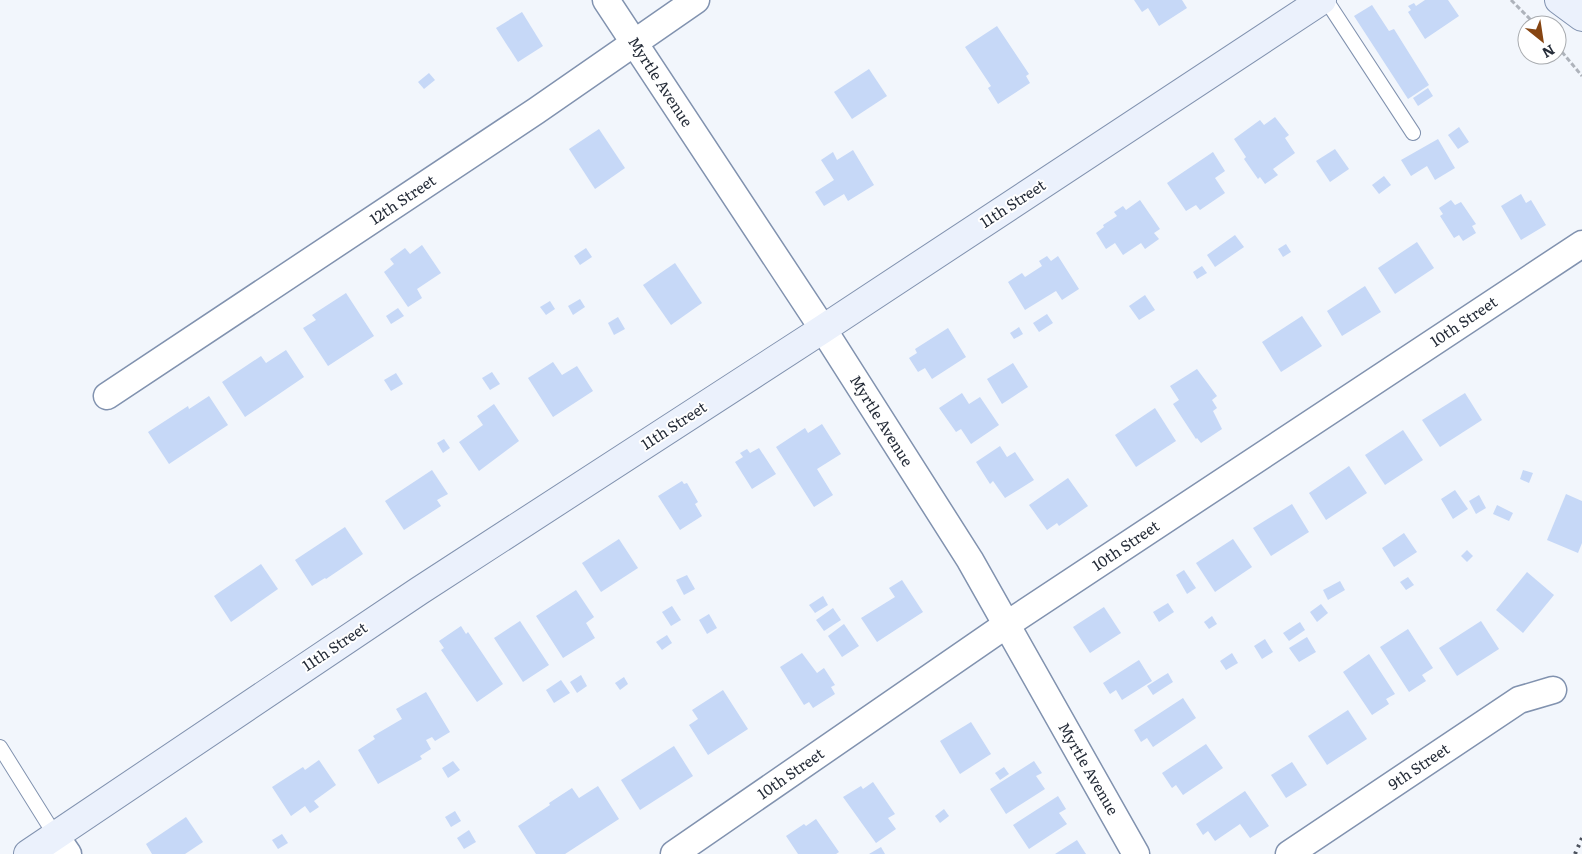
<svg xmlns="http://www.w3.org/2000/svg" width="1582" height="854" font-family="Literata,serif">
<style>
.building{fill:#c6d8f7}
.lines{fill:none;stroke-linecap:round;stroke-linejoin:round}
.service-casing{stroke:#8192af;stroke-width:16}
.minor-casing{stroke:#8192af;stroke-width:29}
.secondary-casing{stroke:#8192af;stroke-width:30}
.path{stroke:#aeb3bb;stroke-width:3;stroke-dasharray:5 2.5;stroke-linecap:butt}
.service{stroke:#fff;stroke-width:14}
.minor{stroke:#fff;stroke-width:26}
.secondary{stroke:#ebf1fc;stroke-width:28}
.rail{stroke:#4c525d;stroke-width:4;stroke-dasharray:2.5 5;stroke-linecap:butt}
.labels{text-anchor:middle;stroke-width:4;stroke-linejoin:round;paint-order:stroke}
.street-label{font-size:15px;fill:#252c38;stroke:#fff}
</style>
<rect width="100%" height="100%" fill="#f2f6fc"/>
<!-- building -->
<g class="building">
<polygon points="1134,0 1182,0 1187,8 1159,26 1148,8 1142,12"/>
<polygon points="1425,0 1448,0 1459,16 1425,39 1408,12 1411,10 1408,6 1414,3 1416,6"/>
<polygon points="1372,5 1389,31 1394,29 1429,85 1408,99 1354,16"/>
<polygon points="522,12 543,46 518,62 496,28"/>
<polygon points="997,26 1029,74 1026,76 1030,83 998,104 988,88 991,86 965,47"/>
<polygon points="869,69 887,96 852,119 834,92"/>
<polygon points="429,73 435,80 424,89 418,82"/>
<polygon points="1428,88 1433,96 1418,106 1413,98"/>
<polygon points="1275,117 1289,135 1285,138 1295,153 1273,169 1278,175 1265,184 1260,177 1258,179 1244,159 1246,157 1234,139 1260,120 1264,125"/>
<polygon points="1459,127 1469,142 1458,149 1448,135"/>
<polygon points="599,129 625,168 595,189 569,149"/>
<polygon points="1438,139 1455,168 1435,180 1427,166 1411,176 1401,160"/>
<polygon points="1335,149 1349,169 1330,182 1316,161"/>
<polygon points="853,150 874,185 848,201 844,194 824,206 815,192 834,180 821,160 833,152 837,160"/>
<polygon points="1213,152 1225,171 1215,178 1225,193 1200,210 1196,205 1186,211 1167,183"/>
<polygon points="1384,176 1391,185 1379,194 1372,185"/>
<polygon points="1521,194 1526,203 1531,200 1546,225 1521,240 1501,206"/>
<polygon points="1140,200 1160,229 1154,233 1159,239 1145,249 1141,243 1123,255 1115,243 1106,249 1096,233 1104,227 1103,225 1117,216 1114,212 1123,206 1126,210"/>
<polygon points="1451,200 1455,205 1461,202 1476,224 1472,226 1476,233 1463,241 1459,235 1454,238 1440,216 1443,214 1439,208"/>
<polygon points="1235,235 1244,247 1215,267 1207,255"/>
<polygon points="1417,242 1434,268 1395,294 1378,268"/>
<polygon points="1286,244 1291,252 1283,257 1278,249"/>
<polygon points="422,245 441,273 417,289 422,298 408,307 384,272 394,264 390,259 405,248 410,254"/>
<polygon points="586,248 592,257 580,265 574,256"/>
<polygon points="1047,256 1051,261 1058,256 1079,289 1062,300 1056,291 1025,310 1008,282 1022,273 1025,277 1042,266 1039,261"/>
<polygon points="675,263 702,303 671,325 643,285"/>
<polygon points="1202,266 1207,273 1197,279 1193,272"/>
<polygon points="1365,286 1381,312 1342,336 1327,311"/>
<polygon points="346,293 374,336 328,366 303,328 316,320 312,315"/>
<polygon points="1145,295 1155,310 1139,320 1129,306"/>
<polygon points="580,299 585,307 573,315 568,306"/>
<polygon points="550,301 555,309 546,315 540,307"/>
<polygon points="398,308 404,316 391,324 386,316"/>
<polygon points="1047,314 1053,323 1039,332 1033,323"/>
<polygon points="1302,316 1322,346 1281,372 1262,342"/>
<polygon points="618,317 625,329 614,335 608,323"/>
<polygon points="1019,327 1023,334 1014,339 1010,333"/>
<polygon points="948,328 966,357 932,379 925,368 918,372 909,358 917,353 915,349"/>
<polygon points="286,350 304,377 245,417 222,382 261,356 266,363"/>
<polygon points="553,362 562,375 577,366 593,391 553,417 528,378"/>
<polygon points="1013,363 1028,387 1002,404 987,379"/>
<polygon points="1197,369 1217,396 1212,400 1217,408 1213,411 1222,429 1201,443 1197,438 1196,439 1173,404 1179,400 1170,386"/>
<polygon points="492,372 500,384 490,390 482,378"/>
<polygon points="396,373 403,384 391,391 384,380"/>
<polygon points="962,393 969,404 980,397 999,425 971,444 961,429 956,432 939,408"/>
<polygon points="1465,393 1482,420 1440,447 1422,420"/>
<polygon points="209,396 228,425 169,464 148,432 188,406 189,409"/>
<polygon points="494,404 519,441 479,471 459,442 483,425 477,416"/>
<polygon points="1155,408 1176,441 1136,467 1115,435"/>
<polygon points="822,424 841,454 817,469 833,495 814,507 776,447 805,428 808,433"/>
<polygon points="1403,430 1423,460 1385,485 1365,455"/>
<polygon points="444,439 450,448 443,453 437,443"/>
<polygon points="1000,446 1007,457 1015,452 1034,480 1005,498 993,481 990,484 976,462"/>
<polygon points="759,448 776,474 752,489 735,462 743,457 740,453 747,449 750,453"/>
<polygon points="1349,466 1367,493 1326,520 1309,493"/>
<polygon points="432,470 448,494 437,500 441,506 404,530 385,501"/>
<polygon points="1523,470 1533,473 1529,483 1520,479"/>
<polygon points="1068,478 1088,506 1059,526 1057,523 1047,530 1029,505"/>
<polygon points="682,481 684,484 687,483 698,502 695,504 702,516 680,530 658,496"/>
<polygon points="1455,490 1468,509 1453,519 1441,499"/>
<polygon points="1566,494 1582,501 1582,543 1578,553 1547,540"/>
<polygon points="1479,495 1486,508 1476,514 1469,501"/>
<polygon points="1292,504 1309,532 1271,556 1253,528"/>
<polygon points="1497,505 1513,513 1509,521 1493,514"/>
<polygon points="345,527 363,554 326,579 325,578 312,586 295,560"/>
<polygon points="1404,533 1417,552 1394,567 1382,548"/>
<polygon points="619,539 638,568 601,592 582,563"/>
<polygon points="1233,539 1252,567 1215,592 1196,563"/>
<polygon points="1467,550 1473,556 1467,562 1461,556"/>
<polygon points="261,564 278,589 231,622 214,596"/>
<polygon points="1184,570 1196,588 1187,594 1176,575"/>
<polygon points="1527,572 1554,595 1523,633 1496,610"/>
<polygon points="687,575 695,589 684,595 676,580"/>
<polygon points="1408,577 1414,585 1406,590 1400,582"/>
<polygon points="902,580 923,612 877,642 861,618 895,597 889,588"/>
<polygon points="1340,581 1345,590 1328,600 1323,590"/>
<polygon points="576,590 594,617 586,623 595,638 563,658 536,616"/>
<polygon points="823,596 828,605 815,613 809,605"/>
<polygon points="1168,603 1174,612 1159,622 1153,612"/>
<polygon points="1321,604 1328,613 1317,622 1310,612"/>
<polygon points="672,606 681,620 671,626 662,612"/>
<polygon points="1104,607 1121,633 1090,653 1073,627"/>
<polygon points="833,608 841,620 824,631 816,620"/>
<polygon points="709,614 717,628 707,634 699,620"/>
<polygon points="1212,616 1217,624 1209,629 1204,622"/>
<polygon points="520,621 549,665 523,682 494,638"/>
<polygon points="1481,621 1499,649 1457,676 1439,648"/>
<polygon points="1300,622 1305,630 1289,641 1283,633"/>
<polygon points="844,624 859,646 842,657 828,636"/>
<polygon points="461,626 466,634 468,632 503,684 477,702 441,650 444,648 439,641"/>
<polygon points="1408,629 1433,668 1422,675 1426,681 1409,692 1380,647"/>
<polygon points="667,635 672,643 662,650 656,642"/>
<polygon points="1307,637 1316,652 1299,662 1289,648"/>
<polygon points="1265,639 1273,652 1262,659 1254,646"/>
<polygon points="802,653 817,673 824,668 835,685 831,687 835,694 813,708 809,702 804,705 780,667"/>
<polygon points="1232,653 1238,663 1226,670 1220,661"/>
<polygon points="1369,654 1395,694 1386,699 1389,704 1372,715 1343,672"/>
<polygon points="1139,660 1152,681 1122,700 1116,690 1110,694 1103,683"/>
<polygon points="1168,673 1173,682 1153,695 1147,686"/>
<polygon points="581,675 587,686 577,693 570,682"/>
<polygon points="624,677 628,684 620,690 615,683"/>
<polygon points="561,680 570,693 554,703 546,690"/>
<polygon points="723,690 748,729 708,755 689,725 698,719 692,710"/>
<polygon points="426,692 450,732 435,741 432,737 426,740 431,749 420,756 422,759 378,784 358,750 375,739 373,736 402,719 396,709"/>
<polygon points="1183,698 1196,718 1153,747 1147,738 1141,742 1134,730"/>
<polygon points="1348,710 1367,739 1327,765 1308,736"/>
<polygon points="971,722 991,754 960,774 940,741"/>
<polygon points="1206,744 1223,768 1183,795 1176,785 1172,788 1162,773"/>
<polygon points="674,746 693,776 640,810 621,780"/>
<polygon points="319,760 336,785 314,801 319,807 310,813 305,806 291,816 272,787 303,767 305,770"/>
<polygon points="453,761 460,770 448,778 442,768"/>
<polygon points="1034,761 1042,773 1036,776 1045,789 1006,814 990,789"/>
<polygon points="1292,762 1307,785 1286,798 1271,775"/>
<polygon points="1004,767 1009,774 1000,780 995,773"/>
<polygon points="873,782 895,814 888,818 896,829 876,843 843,797 861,786 863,789"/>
<polygon points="598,786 619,819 565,854 536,854 518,826 550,805 549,803 572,788 579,798"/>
<polygon points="1245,791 1269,826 1250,838 1240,824 1215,841 1208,831 1203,835 1196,824"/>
<polygon points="1058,796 1066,809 1059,813 1067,824 1029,849 1013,825"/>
<polygon points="944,809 949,816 940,823 935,816"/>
<polygon points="455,811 461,821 451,827 445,817"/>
<polygon points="186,817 203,842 185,854 152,854 146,844"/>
<polygon points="816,819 839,852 836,854 798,854 786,836 804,824 806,826"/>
<polygon points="469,830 476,842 464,849 457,838"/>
<polygon points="282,834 288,843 278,849 272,840"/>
<polygon points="1077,840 1086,854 1055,854"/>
<polygon points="881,847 885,854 869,854"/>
</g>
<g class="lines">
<!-- service casing -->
<g class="service-casing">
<g id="service">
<polyline points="1326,0 1413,133"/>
<polyline points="0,747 55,835"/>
</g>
</g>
<!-- minor casing -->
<g class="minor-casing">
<g id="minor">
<polyline points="606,0 823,329 970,560 1136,854"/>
<polyline points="107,396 536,111 696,0"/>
<polyline points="55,835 68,854"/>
<polyline points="674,854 1006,625 1582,244"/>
<polyline points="1289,854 1519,700 1553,690"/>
</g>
</g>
<!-- secondary casing -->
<g class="secondary-casing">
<g id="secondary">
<polyline points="1559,0 1582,17"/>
<polyline points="28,854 419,591 823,329 1322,0"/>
</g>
</g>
<!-- path -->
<g class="path">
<polyline points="1511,0 1536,25"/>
<polyline points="1557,46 1582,76"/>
</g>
<!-- service -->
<use href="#service" class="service"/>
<!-- minor -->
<use href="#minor" class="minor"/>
<!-- secondary -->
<use href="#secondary" class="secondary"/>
<!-- rail -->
<polyline class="rail" points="1575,854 1582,838"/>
</g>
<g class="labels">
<!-- street labels -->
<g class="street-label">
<text transform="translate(660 82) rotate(57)" y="5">Myrtle Avenue</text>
<text transform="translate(403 200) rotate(-34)" y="5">12th Street</text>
<text transform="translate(1013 204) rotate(-33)" y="5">11th Street</text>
<text transform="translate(1464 322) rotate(-34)" y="5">10th Street</text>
<text transform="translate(881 421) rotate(58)" y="5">Myrtle Avenue</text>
<text transform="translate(674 426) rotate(-33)" y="5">11th Street</text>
<text transform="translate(1126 546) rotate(-34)" y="5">10th Street</text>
<text transform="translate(335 647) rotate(-34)" y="5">11th Street</text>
<text transform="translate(1419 767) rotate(-34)" y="5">9th Street</text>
<text transform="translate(1088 769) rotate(60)" y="5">Myrtle Avenue</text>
<text transform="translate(791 774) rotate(-35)" y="5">10th Street</text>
</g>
</g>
<!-- north arrow -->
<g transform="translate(1542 40) rotate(150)"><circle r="24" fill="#ffffff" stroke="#a8abaf"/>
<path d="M0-4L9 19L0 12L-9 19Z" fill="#864512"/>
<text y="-8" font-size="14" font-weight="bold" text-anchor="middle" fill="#252c38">N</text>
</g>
</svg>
